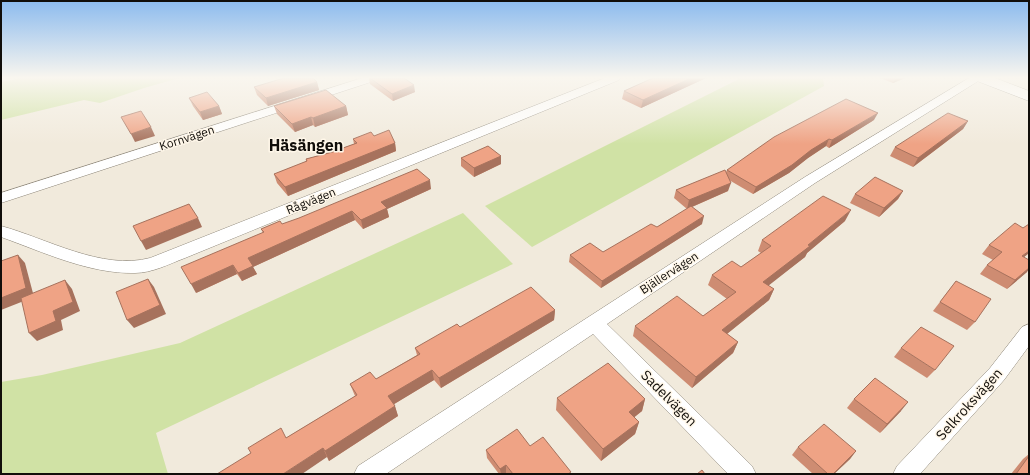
<svg xmlns="http://www.w3.org/2000/svg" width="1030" height="475" font-family="'IBM Plex Sans',sans-serif">
<style>
.green{fill:#d0e2a5}
.lines{fill:none;stroke-linecap:round;stroke-linejoin:round}
.minor-casing{stroke:#8d8679;stroke-width:1}
.tertiary-casing{stroke:#8d8679;stroke-width:1}
.minor{fill:#fff;fill-rule:evenodd}
.tertiary{fill:#fff;fill-rule:evenodd}
.wall{fill:#ce8c72}
.shaded-wall{fill:#a7725d}
.building{fill:#efa385;stroke:#a7725d}
.labels{text-anchor:middle;stroke-width:3;stroke-linejoin:round;paint-order:stroke}
.street-label{font-size:12px;fill:#110e0a;stroke:#fff7e9}
.near-street-label{font-size:14px;fill:#110e0a;stroke:#fff7e9}
.district-label{font-size:16px;font-weight:bold;fill:#110e0a;stroke:#fff7e9}
</style>
<rect width="100%" height="100%" fill="#f1eadc"/>
<!-- green -->
<g class="green">
<polygon points="23,78 179,78 144,88 100,103 84,100 1,120 1,82"/>
<polygon points="741,78 823,78 824,86 532,247 485,206"/>
<polygon points="463,213 513,264 156,433 168,474 1,474 1,382 42,375 180,343"/>
</g>
<g class="lines">
<!-- minor casing -->
<g class="minor-casing">
<g id="minor">
<polygon points="362,78 379,78 377,80 1,203 1,193"/>
<path d="M605 78H621L619 80 185 258C169 264 152 273 135 273 89 274 43 252 1 237V226C46 238 102 271 150 258Z"/>
<polygon points="969,78 983,78 815,183 607,324 752,466 756,474 728,474 593,334 386,474 354,474 358,466 805,177"/>
<polygon points="1029,324 1029,346 1004,380 920,474 893,474 897,466 990,368 1022,327"/>
</g>
</g>
<!-- tertiary casing -->
<g class="tertiary-casing">
<polygon id="tertiary" points="975,78 995,78 1029,91 1029,101 977,81"/>
</g>
<!-- minor -->
<use href="#minor" class="minor"/>
<!-- tertiary -->
<use href="#tertiary" class="tertiary"/>
</g>
<!-- wall -->
<g class="wall">
<polygon points="369,78 404,78 415,92 393,101 370,84"/>
<polygon points="653,78 706,78 641,108 622,99 624,91"/>
<polygon points="880,78 905,78 893,83"/>
<polygon points="317,82 319,90 268,106 257,95 254,87"/>
<polygon points="189,98 219,106 222,114 203,120 193,106"/>
<polygon points="274,106 346,106 348,115 315,127 313,125 295,132 277,114"/>
<polygon points="874,120 829,148 826,146 808,158 789,173 753,194 729,180 728,191 692,207 702,224 601,288 569,262 570,255 603,252 657,227 687,209 674,198 676,190 726,172 727,170"/>
<polygon points="968,121 963,129 913,167 890,156 895,147"/>
<polygon points="374,136 395,143 396,151 288,196 277,183 274,174 306,162 306,159 343,149 343,148 354,144 353,139"/>
<polygon points="501,156 501,164 474,177 461,166 461,158"/>
<polygon points="431,189 387,209 389,217 363,229 355,220 253,267 257,274 242,281 237,274 196,293 263,233 261,229"/>
<polygon points="903,191 898,199 879,217 850,203 855,194"/>
<polygon points="845,221 807,253 805,257 768,285 774,289 769,300 727,334 738,342 733,353 692,388 633,336 635,326 703,316 727,299 708,285 712,275 741,267 761,253 758,251 762,240"/>
<polygon points="1023,228 1029,253 1024,257 1027,272 1007,289 980,274 987,265 993,260 982,254 989,245"/>
<polygon points="956,281 975,322 967,330 933,311"/>
<polygon points="555,310 554,320 441,388 434,380 394,404 398,416 329,461 327,457 286,438 355,396 350,384 376,379 417,355 415,348 460,327"/>
<polygon points="901,348 935,370 927,378 894,357"/>
<polygon points="557,398 645,399 642,411 634,417 639,422 635,434 601,461 556,410"/>
<polygon points="854,399 901,411 880,433 847,408"/>
<polygon points="530,446 571,474 507,474 506,473 504,474 499,474 487,458 486,450"/>
<polygon points="798,447 856,451 850,459 834,474 813,474 792,455"/>
<polygon points="1029,454 1029,474 1011,474 1023,459"/>
</g>
<!-- shaded-wall -->
<g class="shaded-wall">
<polygon points="691,78 706,78 641,108 643,100"/>
<polygon points="896,78 905,78 893,83"/>
<polygon points="317,82 319,90 268,106 266,98"/>
<polygon points="414,85 415,92 393,101 392,94"/>
<polygon points="219,106 222,114 203,120 200,112"/>
<polygon points="346,106 348,115 315,127 313,118"/>
<polygon points="878,113 874,120 829,148 832,140"/>
<polygon points="311,117 313,125 295,132 292,124"/>
<polygon points="968,121 963,129 913,167 918,158"/>
<polygon points="151,127 155,136 135,142 131,134"/>
<polygon points="829,139 826,146 808,158 789,173 753,194 756,187 811,150"/>
<polygon points="395,143 396,151 288,196 285,187"/>
<polygon points="501,156 501,164 474,177 474,168"/>
<polygon points="430,180 431,189 387,209 389,217 363,229 361,220 381,202"/>
<polygon points="731,183 728,191 687,209 689,200"/>
<polygon points="903,191 898,199 879,217 884,208"/>
<polygon points="851,210 845,221 807,253 805,257 759,293 763,282"/>
<polygon points="352,211 355,220 253,267 257,274 242,281 238,273 248,258"/>
<polygon points="704,216 702,224 601,288 602,281"/>
<polygon points="198,218 202,227 146,250 141,241"/>
<polygon points="1029,251 1029,253 1014,265 1022,256"/>
<polygon points="18,255 25,263 34,297 1,310 1,298"/>
<polygon points="233,265 237,274 196,293 191,284"/>
<polygon points="1029,268 1029,269 1027,272 1007,289 1015,280"/>
<polygon points="148,279 154,287 166,314 134,328 127,320"/>
<polygon points="65,280 72,289 80,311 61,320 63,330 37,341 29,333"/>
<polygon points="774,289 769,300 718,341 722,330"/>
<polygon points="555,310 554,320 441,388 439,378"/>
<polygon points="738,342 733,353 692,388 696,377"/>
<polygon points="432,370 434,380 391,406 388,396"/>
<polygon points="645,399 642,411 626,424 629,412"/>
<polygon points="908,402 901,411 880,433 887,424"/>
<polygon points="395,406 398,416 329,461 325,451"/>
<polygon points="639,422 635,434 601,461 603,449"/>
<polygon points="323,448 327,457 302,474 283,474"/>
<polygon points="856,451 850,459 834,474 833,474"/>
<polygon points="506,465 506,473 504,474 501,474 500,469"/>
</g>
<!-- building -->
<g class="building">
<polygon points="284,78 313,78 317,82 266,98 254,87"/>
<polygon points="370,78 404,78 414,85 392,94"/>
<polygon points="653,78 691,78 643,100 624,91"/>
<polygon points="326,90 346,106 313,118 311,117 292,124 274,106"/>
<polygon points="207,92 219,106 200,112 189,98"/>
<polygon points="846,99 878,113 832,140 829,139 811,150 792,165 756,187 727,170 774,137"/>
<polygon points="141,111 151,127 131,134 121,117"/>
<polygon points="948,113 968,121 918,158 895,147"/>
<polygon points="389,130 395,143 285,187 274,174 307,161 306,159 344,149 343,148 357,143 353,139 371,132 374,136"/>
<polygon points="488,146 501,156 474,168 461,158"/>
<polygon points="417,169 430,180 381,202 387,208 361,220 352,211 248,258 253,266 238,273 233,265 191,284 181,267 264,232 261,229 280,221 282,224 299,218"/>
<polygon points="725,170 731,183 689,200 676,190"/>
<polygon points="875,177 903,191 884,208 855,194"/>
<polygon points="823,196 851,210 808,245 810,246 763,282 774,289 722,330 738,342 696,377 635,326 677,296 703,316 736,292 712,275 732,261 741,267 771,246 762,240"/>
<polygon points="189,204 198,218 141,241 133,226"/>
<polygon points="691,206 704,216 602,281 570,255 590,243 603,252 651,224 657,227"/>
<polygon points="1015,223 1023,228 1029,224 1029,251 1022,256 1029,260 1029,268 1015,280 987,265 1002,252 989,245"/>
<polygon points="18,255 26,288 1,298 1,261"/>
<polygon points="148,279 160,305 127,320 116,292"/>
<polygon points="65,280 73,302 53,311 56,321 29,333 21,298"/>
<polygon points="956,281 991,299 975,322 940,302"/>
<polygon points="531,287 555,310 439,378 432,370 388,396 395,406 325,451 323,448 283,474 217,474 251,453 248,448 281,428 286,438 357,395 350,384 370,372 376,379 420,354 415,348 457,324 460,327"/>
<polygon points="921,327 954,346 935,370 901,348"/>
<polygon points="608,363 645,399 629,412 639,422 603,449 557,398"/>
<polygon points="875,378 908,402 887,424 854,399"/>
<polygon points="824,424 856,451 833,474 828,474 798,447"/>
<polygon points="517,429 530,446 543,437 571,472 568,474 513,474 506,465 500,469 486,450"/>
<polygon points="1029,456 1029,474 1016,474"/>
<polygon points="702,470 705,474 697,474"/>
</g>
<!-- sky -->
<linearGradient id="sky" x2="0" y2="1"><stop stop-color="#8cbbee"/><stop offset="0.54" stop-color="#f9f6ef"/><stop offset="1" stop-color="#f9f6ef" stop-opacity="0"/></linearGradient>
<rect width="1030" height="144" fill="url(#sky)"/>
<g class="labels">
<!-- street labels -->
<g class="street-label">
<text transform="translate(187 138) rotate(-18)" y="4">Kornvägen</text>
<text transform="translate(311 201) rotate(-22)" y="4">Rågvägen</text>
<text transform="translate(669 273) rotate(-33)" y="4">Bjällervägen</text>
</g>
<!-- near-street labels -->
<g class="near-street-label">
<text transform="translate(669 398) rotate(45)" y="5">Sadelvägen</text>
<text transform="translate(969 404) rotate(-48)" y="5">Selkroksvägen</text>
</g>
<!-- district labels -->
<g class="district-label">
<text x="306" y="151">Häsängen</text>
</g>
</g>
<!-- border -->
<rect width="1030" height="475" fill="none" stroke="#110e0a" stroke-width="4"/>
</svg>
